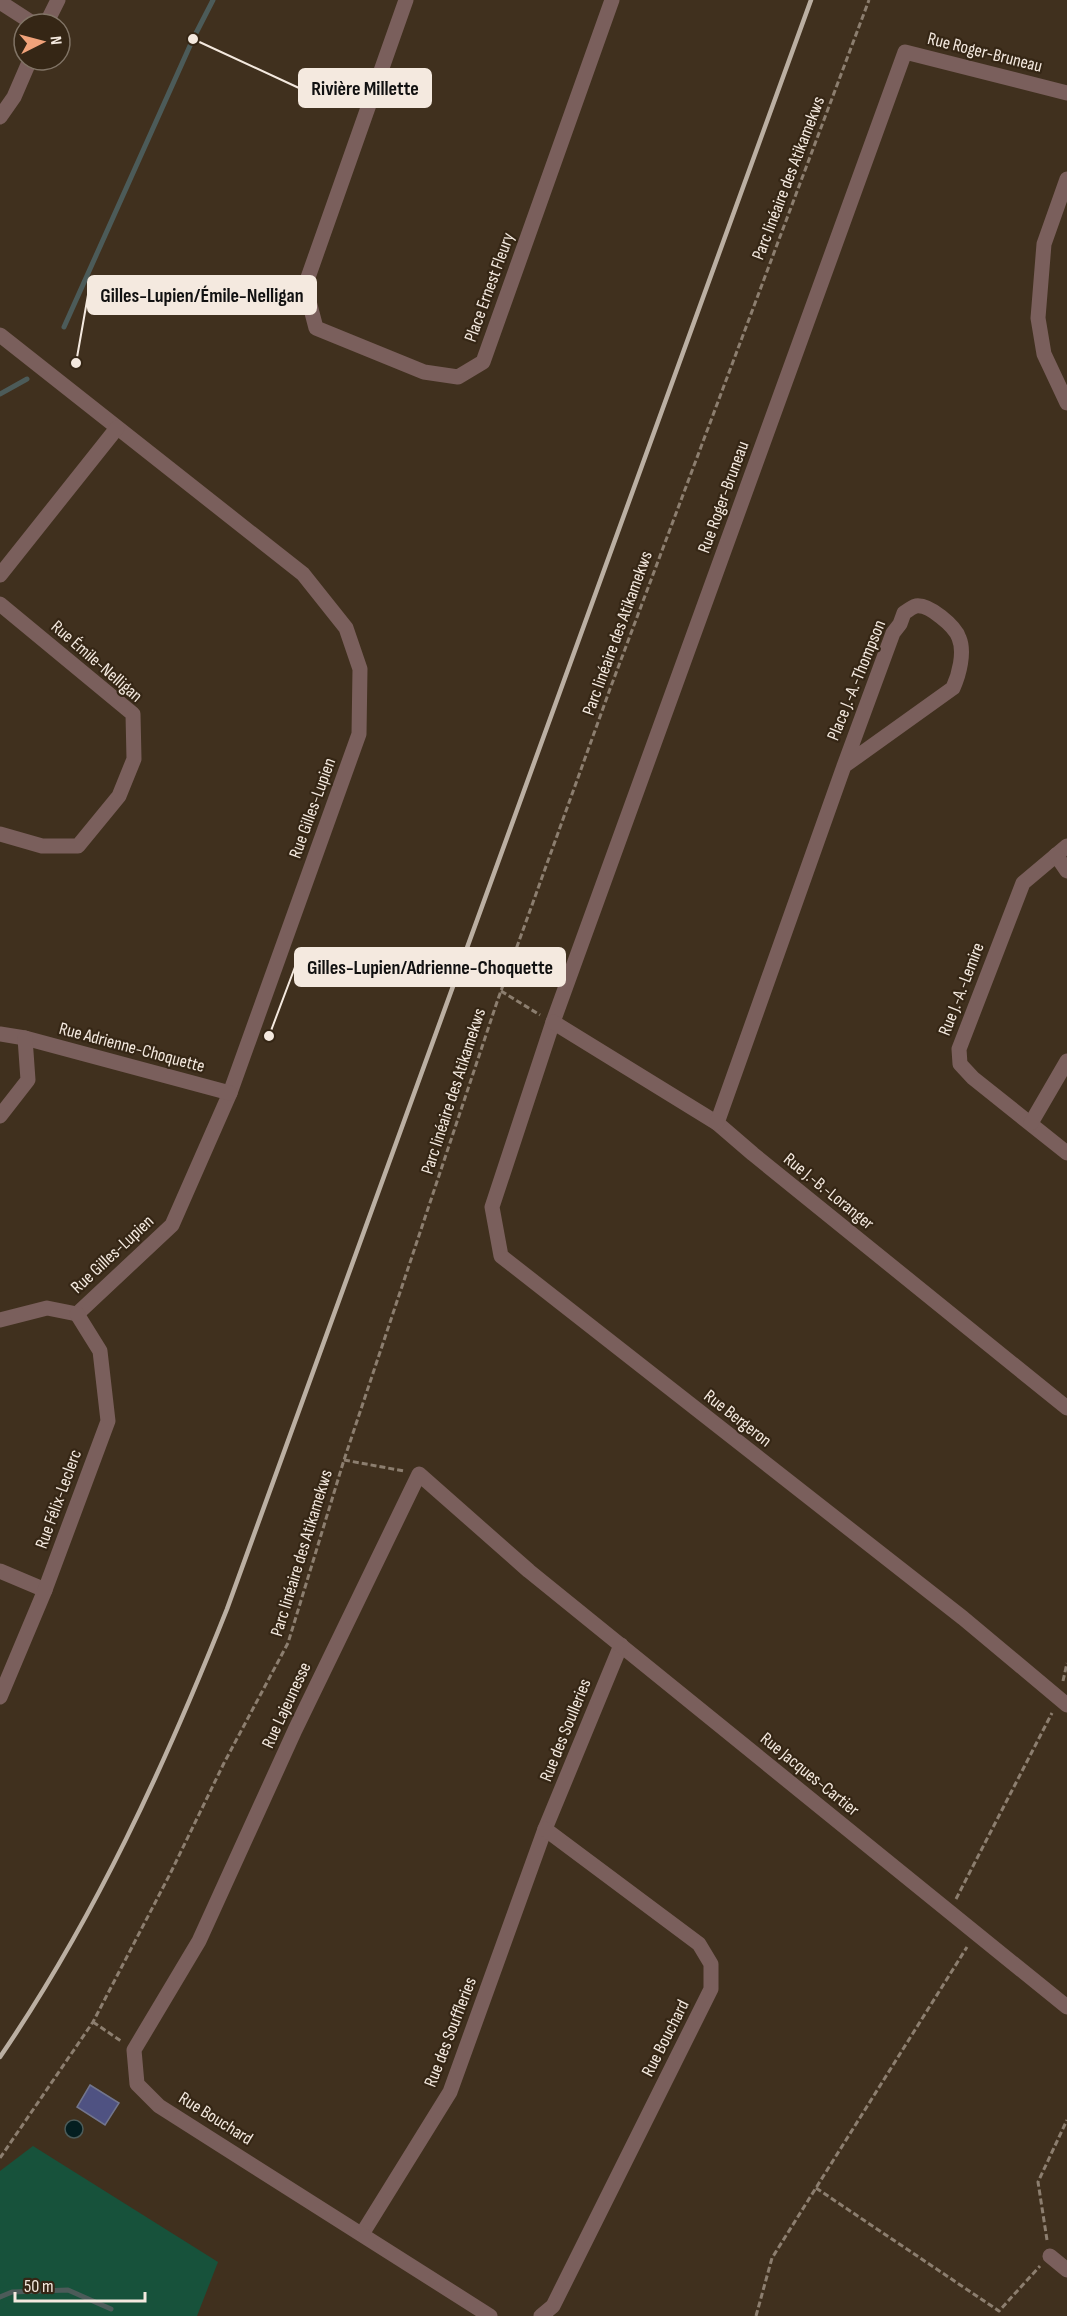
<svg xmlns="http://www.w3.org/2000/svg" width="1067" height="2316" font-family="'Sofia Sans Condensed',sans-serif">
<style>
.green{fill:#17523b}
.water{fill:#041e20;stroke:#4c5b59;stroke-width:1.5}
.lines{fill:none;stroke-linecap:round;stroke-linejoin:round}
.stream{stroke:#4c5b59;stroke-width:5}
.building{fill:#4f5282;stroke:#72758d;stroke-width:1.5}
.path{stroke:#8c7e6f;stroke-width:3;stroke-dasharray:6 3;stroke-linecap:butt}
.minor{stroke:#7a5f5c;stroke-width:15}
.rail{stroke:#bbafa2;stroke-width:4.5}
.labels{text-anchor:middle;stroke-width:4.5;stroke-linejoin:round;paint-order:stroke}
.street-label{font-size:18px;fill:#f4e9df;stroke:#352615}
.leader{fill:none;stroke:#f4e9df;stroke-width:2}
.callout-dot{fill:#f4e9df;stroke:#352615;stroke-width:2}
.callout{fill:#f4e9df;stroke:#f4e9df;stroke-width:2}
.callout-label{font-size:20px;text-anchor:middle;font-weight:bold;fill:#111}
</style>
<rect width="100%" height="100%" fill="#40301e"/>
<!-- green -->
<polygon class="green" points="33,2146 218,2262 197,2316 0,2316 0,2171"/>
<!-- water -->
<circle class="water" cx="74" cy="2129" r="9"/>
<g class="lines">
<!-- stream -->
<g class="stream">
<polyline points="64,327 193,39 213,0"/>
<polyline points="0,394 27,379"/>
<polyline points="0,2297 12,2292 68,2290 111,2309"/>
</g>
</g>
<!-- building -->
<polygon class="building" points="90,2085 119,2103 105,2125 77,2107"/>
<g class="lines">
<!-- path -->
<g class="path">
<polyline points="501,991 540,1015"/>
<polyline points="344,1460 404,1471"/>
<polyline points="1063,1681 1067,1663"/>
<polyline points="956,1899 1052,1713"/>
<polyline points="93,2022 121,2041"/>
<polyline points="0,2158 93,2022 170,1874 224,1763 288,1643 344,1460 497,1002 610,689 869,0"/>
<polyline points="816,2188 999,2311 1040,2266"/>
<polyline points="1047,2240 1038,2182 1067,2120"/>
<polyline points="756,2316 772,2258 967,1947"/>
</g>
<!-- minor -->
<g class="minor">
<polyline points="406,0 305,286 316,328 424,372 458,377 483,362 612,0"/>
<polyline points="0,2 34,24"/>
<polyline points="46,24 58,0"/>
<polyline points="1067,93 905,52 553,1022 492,1207 501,1256 963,1618 1067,1705"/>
<polyline points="0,117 14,97 30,60"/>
<polyline points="1067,179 1044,244 1038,318 1044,354 1067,403"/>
<polyline points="0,335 303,574 346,628 360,669 359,734 230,1093 172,1225 77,1314"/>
<polyline points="0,575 117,428"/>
<polyline points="0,604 133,714 134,759 119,796 78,846 42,846 0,834"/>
<polyline points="1067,846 1023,883 959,1049 960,1064 973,1078 1067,1153"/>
<polyline points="1056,855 1067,871"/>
<polyline points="553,1022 717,1123 753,1154 1067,1408"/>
<polyline points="0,1034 25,1038 230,1093"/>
<polyline points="0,1116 28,1080 25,1038"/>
<path d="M717 1123 844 766 893 633 900 624 904 613C907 611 912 607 916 606 929 604 955 626 959 638 965 652 959 675 953 688L844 766"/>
<polyline points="1031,1123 1067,1061"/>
<polyline points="0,1320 47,1308 77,1314"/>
<polyline points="0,1571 45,1590"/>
<polyline points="0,1697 45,1590 108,1421 100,1351 77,1314"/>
<polyline points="362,2234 450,2092 545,1829 621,1645"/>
<polyline points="1050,2256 1067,2270"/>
<polyline points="490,2316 159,2106 137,2084 134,2050 199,1941 295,1730 419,1474 529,1571 1067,2007"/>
<polyline points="541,2316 553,2306 711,1989 711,1964 699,1944 545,1829"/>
</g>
<!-- rail -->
<path class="rail" d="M0 2057C95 1918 165 1765 227 1609L811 0"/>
</g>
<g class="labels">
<!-- street labels -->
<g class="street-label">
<text transform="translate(985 52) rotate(14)" y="6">Rue Roger-Bruneau</text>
<text transform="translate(788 178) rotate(-69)" y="6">Parc linéaire des Atikamekws</text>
<text transform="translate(489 287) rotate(-70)" y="6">Place Ernest Fleury</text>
<text transform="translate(723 497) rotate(-70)" y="6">Rue Roger-Bruneau</text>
<text transform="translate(617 633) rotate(-70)" y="6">Parc linéaire des Atikamekws</text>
<text transform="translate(97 661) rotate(41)" y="6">Rue Émile-Nelligan</text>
<text transform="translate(856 680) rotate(-68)" y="6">Place J.-A.-Thompson</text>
<text transform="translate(312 808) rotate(-70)" y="6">Rue Gilles-Lupien</text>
<text transform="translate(961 989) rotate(-69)" y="6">Rue J.-A.-Lemire</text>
<text transform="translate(132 1047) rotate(15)" y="6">Rue Adrienne-Choquette</text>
<text transform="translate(453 1091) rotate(-72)" y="6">Parc linéaire des Atikamekws</text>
<text transform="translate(829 1191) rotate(39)" y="6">Rue J.-B.-Loranger</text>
<text transform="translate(112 1254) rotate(-43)" y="6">Rue Gilles-Lupien</text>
<text transform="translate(738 1418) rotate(38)" y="6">Rue Bergeron</text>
<text transform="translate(58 1499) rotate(-70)" y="6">Rue Félix-Leclerc</text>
<text transform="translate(301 1553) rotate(-73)" y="6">Parc linéaire des Atikamekws</text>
<text transform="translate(286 1705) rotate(-65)" y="6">Rue Lajeunesse</text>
<text transform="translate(565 1730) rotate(-68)" y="6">Rue des Soulleries</text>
<text transform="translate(810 1774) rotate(39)" y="6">Rue Jacques-Cartier</text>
<text transform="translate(450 2032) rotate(-69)" y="6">Rue des Souffleries</text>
<text transform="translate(665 2038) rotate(-63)" y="6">Rue Bouchard</text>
<text transform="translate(216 2118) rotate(32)" y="6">Rue Bouchard</text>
</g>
</g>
<!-- callouts -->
<path class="leader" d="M193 39L299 88M76 363L88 295M269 1036L295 967"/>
<g class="callout-dot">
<circle cx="193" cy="39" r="6"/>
<circle cx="76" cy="363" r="6"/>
<circle cx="269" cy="1036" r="6"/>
</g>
<g class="callout">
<rect x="299" y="69" width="132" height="38" rx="6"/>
<rect x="88" y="276" width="228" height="38" rx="6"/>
<rect x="295" y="948" width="270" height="38" rx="6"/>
</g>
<g class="callout-label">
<text x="365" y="95">Rivière Millette</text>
<text x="202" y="302">Gilles-Lupien/Émile-Nelligan</text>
<text x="430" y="974">Gilles-Lupien/Adrienne-Choquette</text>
</g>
<!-- north arrow -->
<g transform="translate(42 42) rotate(84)"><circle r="28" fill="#352615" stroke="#817466" stroke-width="1.5"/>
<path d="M0-4.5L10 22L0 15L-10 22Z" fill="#f0a27a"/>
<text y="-9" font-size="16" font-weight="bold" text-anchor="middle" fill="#f4e9df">N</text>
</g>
<!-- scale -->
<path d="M15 2292v9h130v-9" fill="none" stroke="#f4e9df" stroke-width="3"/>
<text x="24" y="2292" font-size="18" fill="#f4e9df" stroke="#352615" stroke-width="4.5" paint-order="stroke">50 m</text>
</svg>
